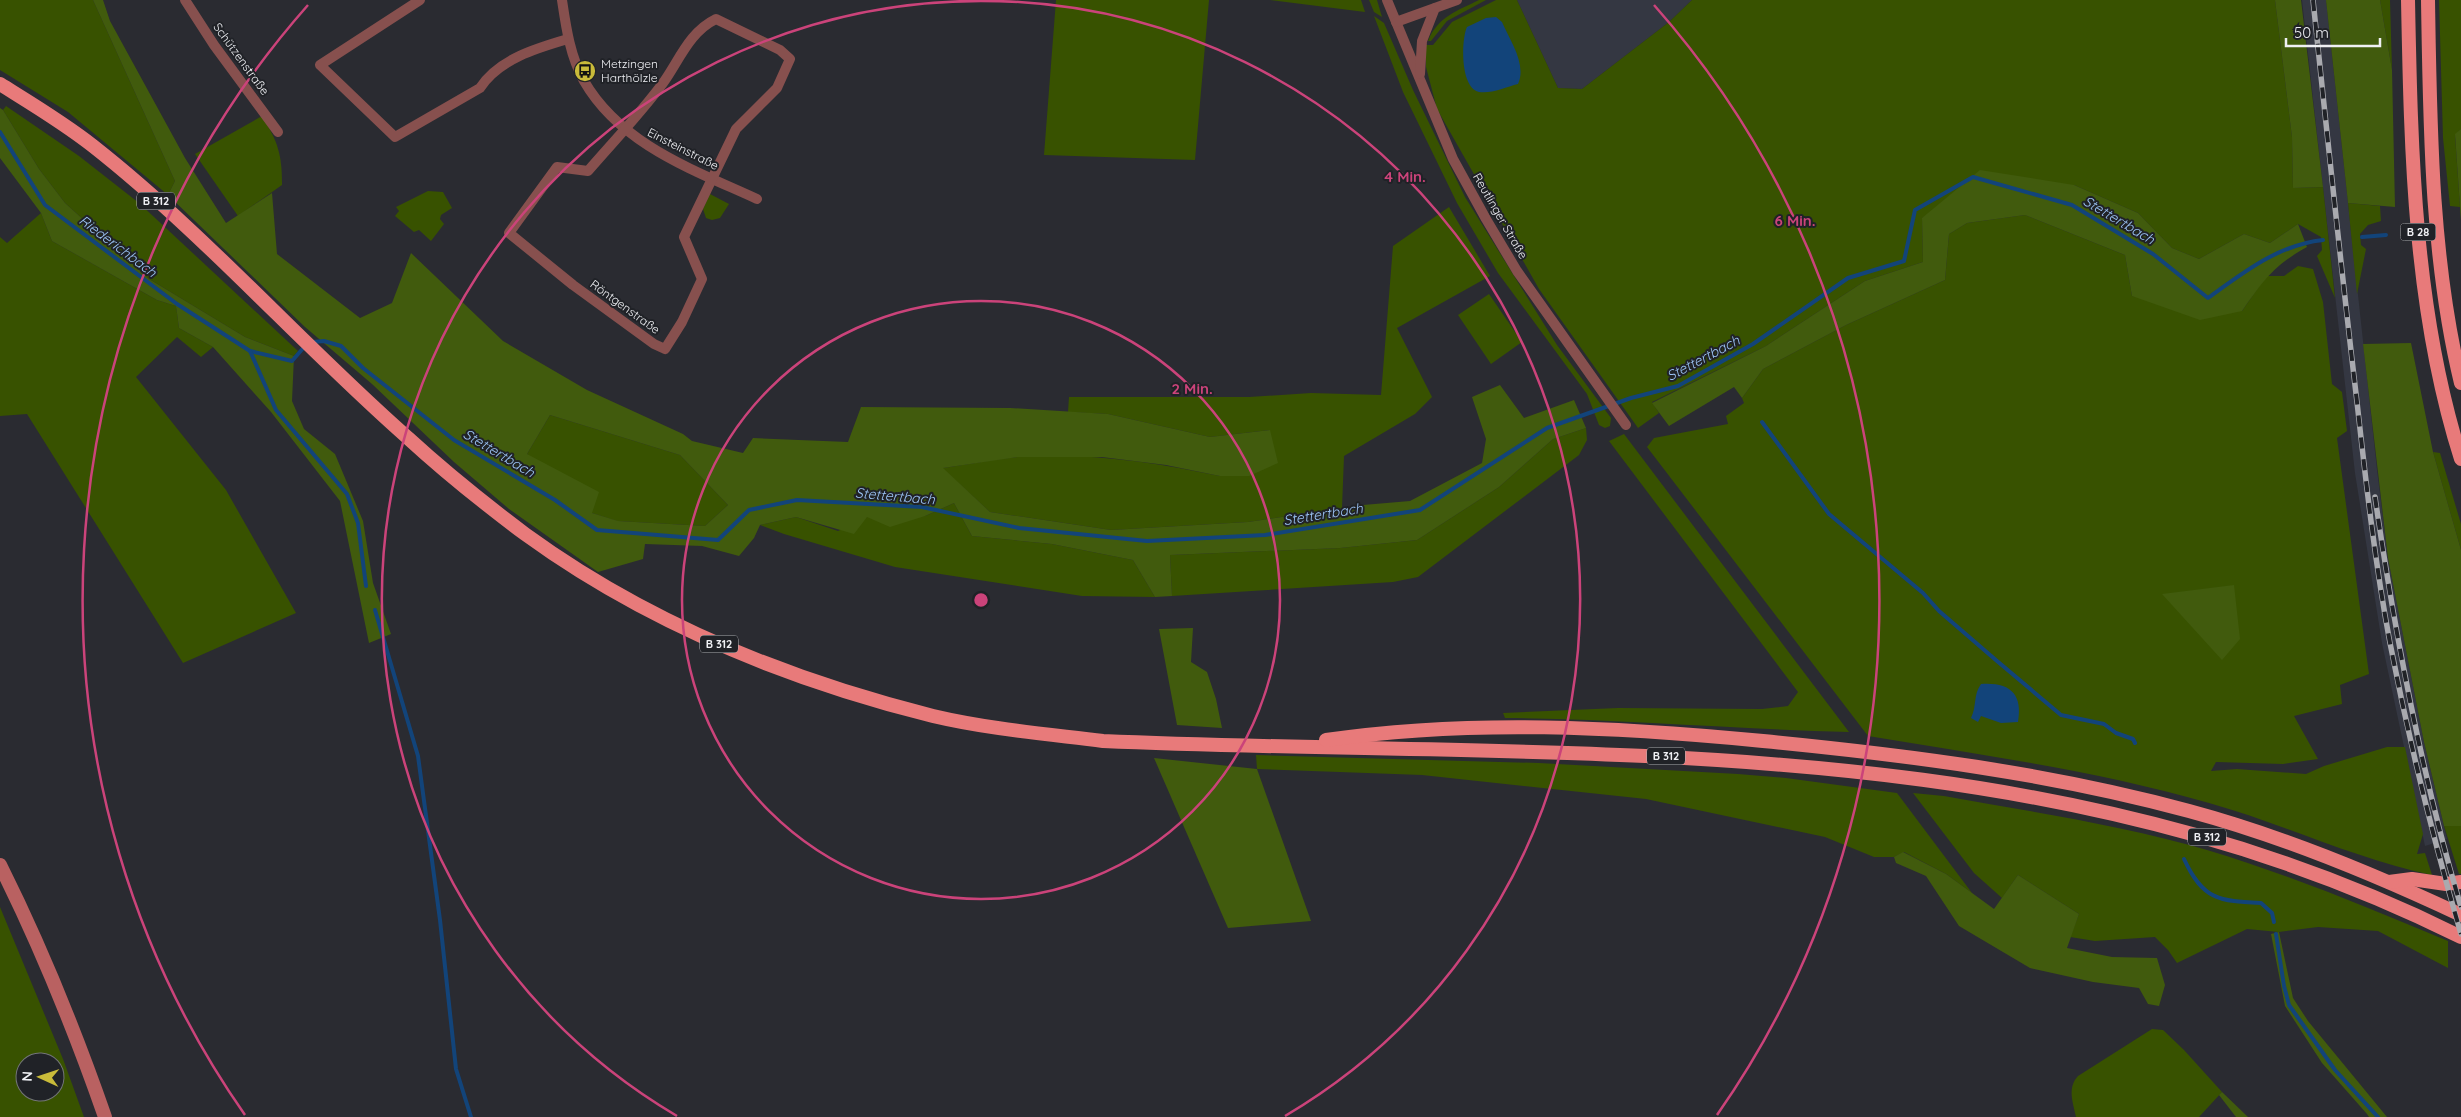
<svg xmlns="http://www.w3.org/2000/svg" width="2461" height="1117" font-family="Quicksand,sans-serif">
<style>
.built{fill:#343742}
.green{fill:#385200;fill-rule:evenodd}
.forest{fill:#415b0d;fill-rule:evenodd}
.water{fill:#12447a}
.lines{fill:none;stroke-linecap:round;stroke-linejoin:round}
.stream{stroke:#12447a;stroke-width:4}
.minor{stroke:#87504e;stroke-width:10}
.secondary{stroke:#b96161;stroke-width:14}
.trunk{stroke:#e87a7a;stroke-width:14}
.rail-casing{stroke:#a9aaaf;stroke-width:5.5}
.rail{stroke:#202227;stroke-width:4;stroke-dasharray:11;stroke-linecap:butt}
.ring{fill:none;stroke:#cb437a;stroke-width:2.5}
.labels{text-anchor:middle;stroke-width:4;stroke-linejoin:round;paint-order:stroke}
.shield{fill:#202227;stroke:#b1b2b6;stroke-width:1}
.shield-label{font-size:11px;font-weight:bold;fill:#eff0f4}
.street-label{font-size:12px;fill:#eff0f4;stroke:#202227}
.poi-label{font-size:12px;fill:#eff0f4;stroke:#202227;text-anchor:start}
.water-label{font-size:14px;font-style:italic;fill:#9cc4f5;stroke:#202227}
.centre{fill:#cb437a;stroke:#202227;stroke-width:2.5}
.ring-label{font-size:15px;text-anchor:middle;font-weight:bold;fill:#cb437a;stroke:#202227;stroke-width:4;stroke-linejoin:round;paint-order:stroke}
</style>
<rect width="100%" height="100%" fill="#2a2b31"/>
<!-- built -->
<g class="built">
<polygon points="1517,0 1692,0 1669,22 1582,89 1558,88"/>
<polygon points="2302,0 2326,0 2377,470 2388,558 2424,742 2447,839 2425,846 2382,643 2355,473"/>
</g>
<!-- green -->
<g class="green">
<polygon points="0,0 93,0 175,181 168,195 68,112 0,70"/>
<polygon points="1056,0 1209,0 1195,160 1044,155"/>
<polygon points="1270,0 1361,0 1365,12"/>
<polygon points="1369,0 1377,0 1382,17 1374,12"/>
<path d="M1479 0H1486L1447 21 1431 41H1428C1437 17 1459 10 1479 0Z"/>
<polygon points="1496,0 1517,0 1558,88 1582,89 1669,22 1692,0 2275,0 2292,137 2293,188 2323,187 2335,298 2317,256 2322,250 2321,237 2298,224 2270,243 2244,234 2199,259 2172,248 2138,213 2074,185 1922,218 1923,262 1865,281 1766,346 1652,402 1659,413 1638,428 1539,289 1437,109 1426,67 1426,45 1433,45 1452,22"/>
<polygon points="2380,0 2390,0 2392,70 2381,6"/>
<polygon points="2439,0 2461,0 2461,129 2455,135 2460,207 2450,206 2443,138"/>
<polygon points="1374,16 1384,23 1413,90 1465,197 1557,345 1611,418 1610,426 1605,428 1599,425 1587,394 1498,273 1457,203 1403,92"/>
<polygon points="6,106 79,156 139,203 298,351 294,356 245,337 149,279 65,203 39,169 3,110"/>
<path d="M262 116C278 142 282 154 282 185L238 216 195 154Z"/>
<polygon points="428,191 443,192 452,208 441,215 440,219 444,224 431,241 419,230 414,232 395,216 399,211 396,207"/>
<polygon points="710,194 729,204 720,218 712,220 706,218 703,209"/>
<polygon points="2348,203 2380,206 2381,221 2368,225 2360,234 2361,245 2366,249 2357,294"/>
<path d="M1449 207 1490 276 1397 328 1432 397 1415 414 1344 456 1342 508 1248 522 1111 530 990 512 942 468C967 465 993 459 1018 457 1086 452 1154 462 1220 476L1270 430 1210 437 1108 414 1068 412 1069 397H1249L1311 393 1381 395 1393 246Z"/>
<polygon points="41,213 52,241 157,300 176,306 179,328 213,347 201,357 177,337 136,377 226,490 296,613 183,663 27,414 0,416 0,237 7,243"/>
<path d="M2025 215 2125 255 2132 296 2242 311 2266 276H2284L2298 266 2313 269 2323 302 2332 384 2342 392 2347 431 2337 438 2369 674 2340 685 2342 704 2294 716 2318 759 2283 764 2216 762 2211 771 2237 769 2306 774 2324 766 2387 747H2405L2423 834 2417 854 2425 853 2432 875C2355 859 2284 824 2209 803 2098 771 1982 755 1868 736L1647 447 1654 438 1728 424 1726 416 1744 403 1742 398 1763 369 1846 325 1945 280 1949 234 1967 223Z"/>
<polygon points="1489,294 1522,342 1491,364 1458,315"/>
<polygon points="550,415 680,455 728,505 705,526 617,521 592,513 527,454"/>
<polygon points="1586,428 1587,440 1579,455 1418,577 1393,582 1172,596 1170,555 1340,548 1417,540 1499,487 1553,439"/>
<path d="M1624 434 1849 732C1734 729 1620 719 1505 718L1503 713 1618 708 1762 709 1788 706 1798 692 1609 441Z"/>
<polygon points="2433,452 2440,453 2461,524 2461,550"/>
<polygon points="954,503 972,536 1052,544 1133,560 1155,597 1082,596 895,567 784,534 760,525 796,517 838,531 867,517 925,516"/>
<polygon points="1256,755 1539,763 1738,774 1786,778 1897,793 1972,893 1946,874 1904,852 1894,857 1874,857 1825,837 1646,799 1422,775 1257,769"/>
<path d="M1913 793 1944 796C2032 812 2122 825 2207 850 2290 875 2369 908 2448 941V968L2378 931 2318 927 2279 932 2247 929 2177 963 2168 950 2155 937 2095 941 2070 937 2079 914 2018 875 2002 898 1974 873Z"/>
<polygon points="2444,826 2461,826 2461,874 2459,874"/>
<path d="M0 907 63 1059 84 1117H0ZM25 1062H55V1092H25Z"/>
<path d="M2152 1029 2163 1030 2184 1050 2222 1092 2199 1117H2076C2073 1102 2067 1088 2078 1076Z"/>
</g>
<!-- forest -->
<g class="forest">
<path d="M93 0H103L110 21 185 158 226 223 272 193 277 254 360 318 392 303 411 253 503 341 587 390 683 434 692 441 743 453 753 438 848 442 861 407 1010 408 1108 414 1210 437 1270 430 1278 463 1249 476H1220L1166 465 1102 457H1018L943 468 990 512 1111 530 1248 522 1363 505 1410 501 1482 463 1486 439 1472 397 1500 385 1524 418 1574 400 1586 428 1553 439 1499 487 1417 540 1340 548 1170 555 1172 596 1155 597 1133 560 1052 544 972 536 954 503 925 516 890 527 867 517 854 534 796 517 760 525 754 538 739 556 702 546 645 544 643 559 598 572 509 509 454 462 372 384 305 327 168 195 175 181ZM550 415 680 455 728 505 705 526 618 521 592 513 599 492 527 454Z"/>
<polygon points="2275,0 2301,0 2323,187 2293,188 2292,137"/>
<polygon points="2326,0 2380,0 2392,70 2395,207 2348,203"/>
<polygon points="0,108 3,110 39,169 65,203 149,279 245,337 294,356 292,401 304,429 335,454 363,521 373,583 391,634 369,643 340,501 271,412 213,347 179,328 176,306 157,300 52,241 41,213 0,158"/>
<polygon points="2461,129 2461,221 2455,134"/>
<path d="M1980 170 2074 185 2138 213 2172 248 2199 259 2244 234 2270 243 2298 224 2307 247C2274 265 2263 281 2242 311L2200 320 2132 296 2125 255 2025 215 1967 223 1949 234 1945 280 1846 325 1763 369 1742 398 1734 387 1669 426 1652 403 1766 346 1865 281 1923 262 1922 218Z"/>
<polygon points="2411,343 2433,452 2461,550 2461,826 2444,826 2424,742 2388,558 2363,344"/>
<polygon points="2234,585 2240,639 2222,660 2162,594"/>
<polygon points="1193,628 1191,662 1207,672 1216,699 1222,728 1177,725 1159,629"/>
<polygon points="1154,758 1257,769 1311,921 1228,928"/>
<polygon points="1903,852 1946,874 1994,909 2018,875 2079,914 2067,948 2112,957 2157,958 2165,985 2159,1006 2148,1004 2139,988 2093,982 2030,968 1959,926 1926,876 1896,863 1894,857"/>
<polygon points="2279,932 2293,998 2308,1021 2387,1117 2369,1117 2367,1114 2322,1063 2285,1006 2271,934"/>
<polygon points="2222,1092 2248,1117 2236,1117 2219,1095"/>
</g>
<!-- water -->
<g class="water">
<path d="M1496 17 1502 22C1510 41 1527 64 1518 84 1506 87 1491 94 1479 92 1460 88 1461 40 1467 27L1486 18Z"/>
<path d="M1981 684C2010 682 2023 694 2018 722L2001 723 1981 716 1978 722 1971 718C1977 706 1973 695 1981 684Z"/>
</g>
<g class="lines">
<!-- stream -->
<g class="stream">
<polyline points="0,132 45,205 177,304 250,351 292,361 305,346"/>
<polyline points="2362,237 2386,235"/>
<path d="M313 342 324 341 341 346 363 368 454 440 555 500 597 530 718 540 749 510 797 500 922 507 1019 528 1147 541 1265 535 1420 510 1547 428 1631 398 1678 386 1753 344 1848 278 1904 261 1915 210 1973 177 2072 205 2153 254 2208 298C2244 272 2278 245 2323 240"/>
<polyline points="250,351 276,410 347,494 358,523 366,586"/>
<polyline points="1762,422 1829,514 1923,593 1939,611 1997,661 2061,715 2104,724 2116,733 2133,739 2135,743"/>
<polyline points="375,610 418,756 440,920 456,1069 471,1117"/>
<path d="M2184 859C2203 900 2219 901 2261 903L2272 913 2274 922"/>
<polyline points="2276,934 2284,986 2289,1005 2335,1070 2378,1117"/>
</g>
<!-- minor -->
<g class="minor">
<polyline points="185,0 214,45 278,132"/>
<path d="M420 0 320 65 395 137 480 88C499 59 537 48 568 39"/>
<path d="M562 0C566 27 570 56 584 81 621 145 694 170 757 199"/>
<polyline points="1387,0 1453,159 1486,219 1517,271 1626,425"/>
<path d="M716 19 780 50 790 59 777 88 736 129 684 237 702 279 682 322 665 349 654 344 573 285 509 233 557 167 588 171C613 142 640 114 663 83 679 61 689 32 716 19Z"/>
<polyline points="1396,22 1457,0"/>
<polyline points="1420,74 1422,41 1435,8"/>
</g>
<!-- secondary -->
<path class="secondary" d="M0 865C41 947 75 1031 105 1117"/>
<!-- trunk -->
<g class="trunk">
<path d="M2408 0C2411 154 2414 311 2461 459"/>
<path d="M2428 0C2430 127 2431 259 2461 383"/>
<path d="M0 84C32 104 64 123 93 146 206 235 301 344 408 438 445 472 485 504 525 534 646 622 789 680 933 716 988 729 1047 734 1103 741 1568 761 2030 722 2461 937"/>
<path d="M1326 740C1471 719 1618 727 1763 741 1907 755 2049 773 2189 811 2282 836 2374 874 2461 915"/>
<polyline points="2389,882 2412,879 2446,884 2461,882"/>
</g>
<!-- rail casing -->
<g class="rail-casing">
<g id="rail">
<path d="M2313 0C2327 134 2341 268 2357 402 2366 483 2375 563 2390 643 2409 741 2433 838 2461 934"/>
<path d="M2375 497C2395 635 2421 773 2461 907"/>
</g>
</g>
<!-- rail -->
<use href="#rail" class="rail"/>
</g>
<!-- distance rings -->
<g class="ring">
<circle cx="981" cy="600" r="299"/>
<path d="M677 1116A599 599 0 1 1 1285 1116"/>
<path d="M245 1115A898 898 0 0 1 308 5M1654 5A898 898 0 0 1 1717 1115"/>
</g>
<!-- icons -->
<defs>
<g id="bus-disc" transform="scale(1.125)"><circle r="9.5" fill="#c9bb3a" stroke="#202227"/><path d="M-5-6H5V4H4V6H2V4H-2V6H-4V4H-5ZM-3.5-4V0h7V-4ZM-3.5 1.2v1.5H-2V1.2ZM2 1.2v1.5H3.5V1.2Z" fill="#111"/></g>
</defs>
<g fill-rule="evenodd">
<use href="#bus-disc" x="585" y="71"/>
</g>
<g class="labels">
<!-- shield labels -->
<g class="shield">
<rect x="137" y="192.5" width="38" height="17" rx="4"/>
<rect x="2400.5" y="223.5" width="35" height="17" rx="4"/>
<rect x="700" y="635.5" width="38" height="17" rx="4"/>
<rect x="1647" y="747.5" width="38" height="17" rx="4"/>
<rect x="2188" y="828.5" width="38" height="17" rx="4"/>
</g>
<g class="shield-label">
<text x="156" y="205">B 312</text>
<text x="2418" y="236">B 28</text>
<text x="719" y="648">B 312</text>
<text x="1666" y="760">B 312</text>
<text x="2207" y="841">B 312</text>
</g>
<!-- street labels -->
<g class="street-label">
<text transform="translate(241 59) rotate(54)" y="4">Schützenstraße</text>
<text transform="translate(683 149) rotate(27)" y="4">Einsteinstraße</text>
<text transform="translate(1500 216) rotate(60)" y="4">Reutlinger Straße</text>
<text transform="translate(625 307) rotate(36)" y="4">Röntgenstraße</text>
</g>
<!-- poi labels -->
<g class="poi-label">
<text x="601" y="68">Metzingen<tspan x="601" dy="14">Harthölzle</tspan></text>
</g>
<!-- water labels -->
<g class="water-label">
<text transform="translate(2119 220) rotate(31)" y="5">Stettertbach</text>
<text transform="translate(118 246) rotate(37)" y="5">Riederichbach</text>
<text transform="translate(1703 358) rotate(-28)" y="5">Stettertbach</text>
<text transform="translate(499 453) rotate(31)" y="5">Stettertbach</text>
<text transform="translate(895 496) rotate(5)" y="5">Stettertbach</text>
<text transform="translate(1323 514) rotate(-9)" y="5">Stettertbach</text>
</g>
</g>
<circle cx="981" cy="600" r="8" class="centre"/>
<g class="ring-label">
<text x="1405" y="182">4 Min.</text>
<text x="1795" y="226">6 Min.</text>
<text x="1192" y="394">2 Min.</text>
</g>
<!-- north arrow -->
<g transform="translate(40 1077) rotate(273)"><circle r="24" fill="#202227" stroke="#737479"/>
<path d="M0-4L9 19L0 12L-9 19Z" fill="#c9bb3a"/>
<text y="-8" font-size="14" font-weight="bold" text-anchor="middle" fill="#eff0f4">N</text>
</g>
<!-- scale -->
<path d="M2286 38v8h94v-8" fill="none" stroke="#eff0f4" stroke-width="2.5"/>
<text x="2294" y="38" font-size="15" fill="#eff0f4" stroke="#202227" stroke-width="4" paint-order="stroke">50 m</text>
</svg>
